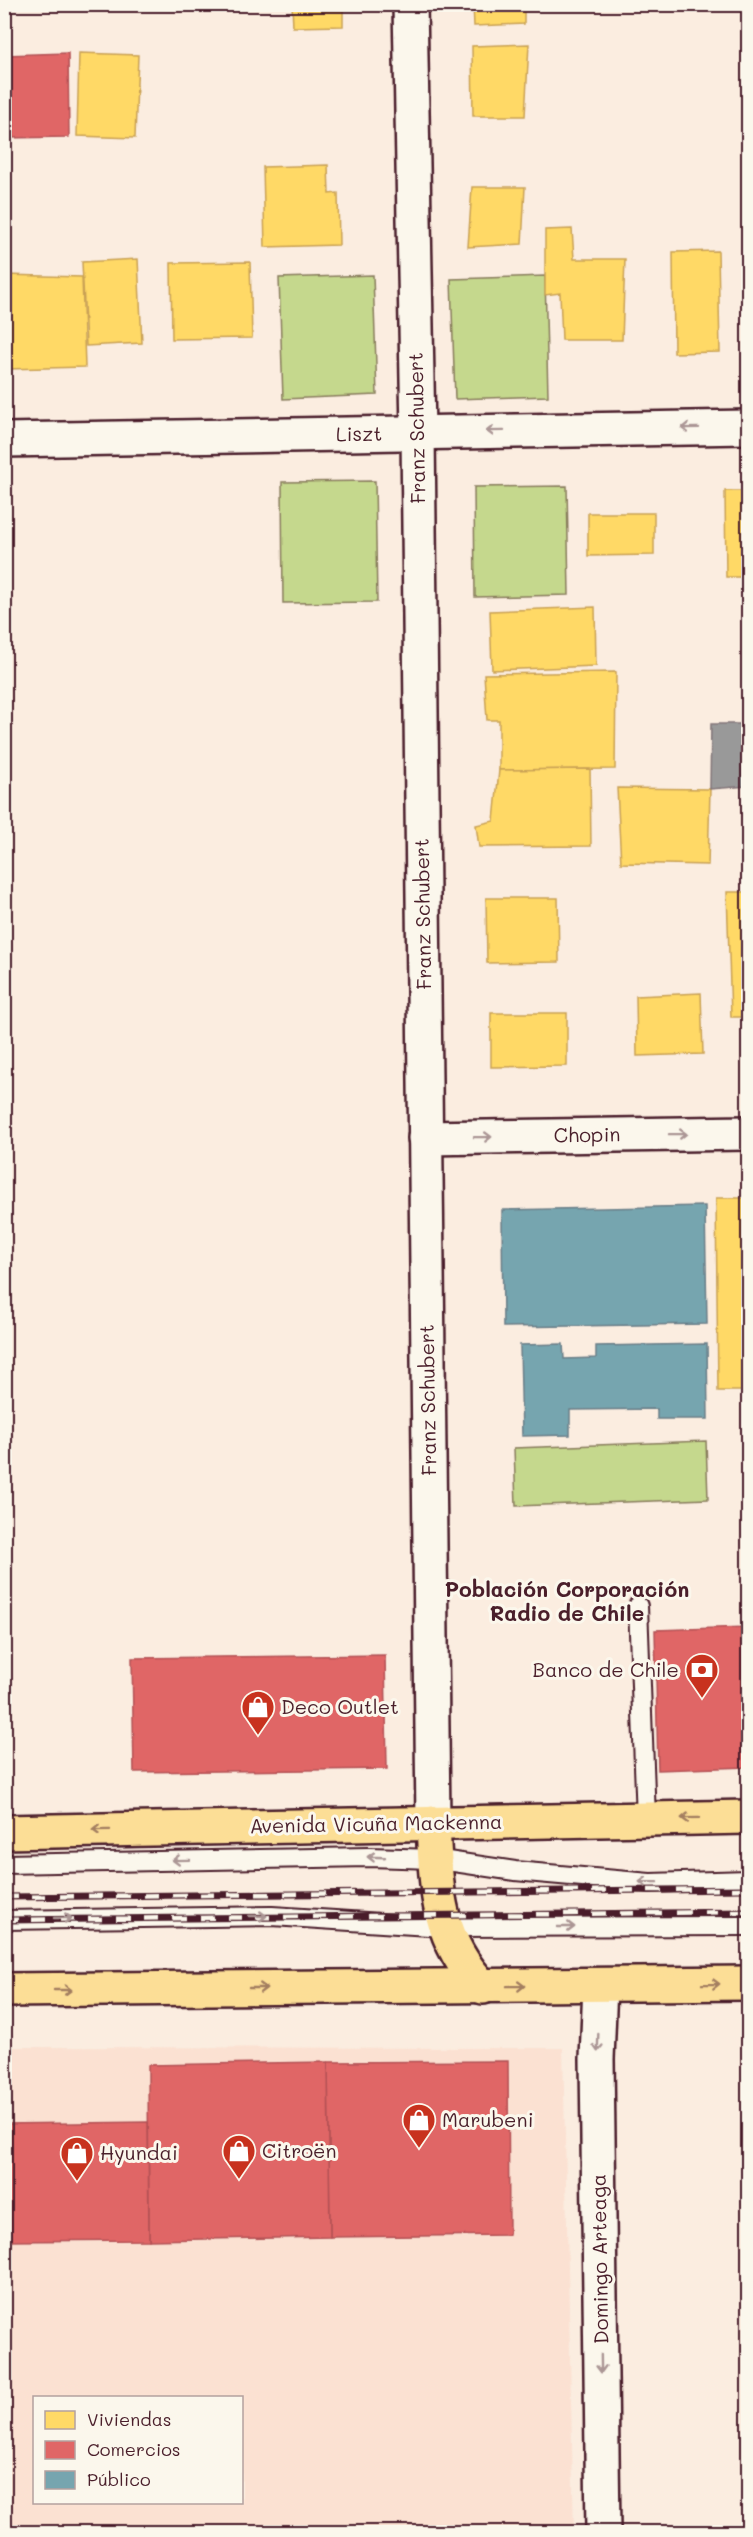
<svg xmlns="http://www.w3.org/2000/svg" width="753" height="2537" font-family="Mali,sans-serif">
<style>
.built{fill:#fbe1d2;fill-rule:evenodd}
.green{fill:#c5d88d;stroke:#887c5c;stroke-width:1.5}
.homes{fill:#ffd966;stroke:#c9a154;stroke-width:1.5}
.shops{fill:#e06666;stroke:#b35154;stroke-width:1.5}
.public{fill:#76a5af;stroke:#697d87;stroke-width:1.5}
.industry{fill:#999;stroke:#817478;stroke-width:1.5}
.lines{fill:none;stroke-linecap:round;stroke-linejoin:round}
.lane-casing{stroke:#4a1f2b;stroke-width:22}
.street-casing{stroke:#4a1f2b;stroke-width:38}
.primary-casing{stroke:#4a1f2b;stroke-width:38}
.lane{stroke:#fbf7ec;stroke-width:18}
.street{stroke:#fbf7ec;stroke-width:33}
.primary{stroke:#fcde96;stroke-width:33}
.rail-casing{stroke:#4a1f2b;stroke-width:7}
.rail{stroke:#fbf7ec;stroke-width:4.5;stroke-dasharray:14;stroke-linecap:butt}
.oneway{stroke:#ab9695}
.oneway2{stroke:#a37e60}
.labels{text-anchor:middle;stroke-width:6;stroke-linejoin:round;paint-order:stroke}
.street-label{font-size:20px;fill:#4a1f2b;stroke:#fbf7ec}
.poi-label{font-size:20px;fill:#4a1f2b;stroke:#fbf7ec;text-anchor:start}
.neighbourhood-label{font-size:21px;font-weight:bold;fill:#4a1f2b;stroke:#fbf7ec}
</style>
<rect width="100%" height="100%" fill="#fbede0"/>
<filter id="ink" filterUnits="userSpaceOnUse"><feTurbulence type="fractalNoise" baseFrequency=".0167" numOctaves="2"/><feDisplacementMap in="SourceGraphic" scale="12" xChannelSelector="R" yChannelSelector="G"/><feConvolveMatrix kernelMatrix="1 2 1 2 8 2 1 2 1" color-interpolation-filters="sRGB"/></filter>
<g filter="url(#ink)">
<!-- built -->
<path class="built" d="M5 2047 563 2048 574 2532H5ZM34 2398H242V2502H34Z"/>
<!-- green -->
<g class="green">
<polygon points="373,275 377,395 283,399 279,278"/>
<polygon points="545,276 548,396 455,399 451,279"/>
<polygon points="375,481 377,602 283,603 282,482"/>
<polygon points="567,486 569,595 475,597 474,487"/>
<polygon points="706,1441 708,1499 516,1506 514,1448"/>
</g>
<!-- homes -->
<g class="homes">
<polygon points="292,4 343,4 343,26 293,27"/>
<polygon points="473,4 524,4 524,24 474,26"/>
<polygon points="529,44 525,116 473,116 472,46"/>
<polygon points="79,53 138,55 135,138 77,136"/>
<polygon points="328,165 329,194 338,193 339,245 265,247 263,167"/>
<polygon points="472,187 525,187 522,244 468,247"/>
<polygon points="572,229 574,259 625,259 622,340 562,340 560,293 545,295 545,230"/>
<polygon points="718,251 720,352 674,353 673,252"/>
<polygon points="138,259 142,343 86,346 82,262"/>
<polygon points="250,262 252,338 172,339 171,263"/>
<polygon points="4,275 82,277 85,367 6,369"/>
<polygon points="725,491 748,491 748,577 726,577"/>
<polygon points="588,513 654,513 654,555 588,556"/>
<polygon points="595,607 596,666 492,670 490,611"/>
<polygon points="616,672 615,769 499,770 499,720 487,720 484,674"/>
<polygon points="590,769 591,846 479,847 476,825 494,821 499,770"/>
<polygon points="617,788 710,789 708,865 621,863"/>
<polygon points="727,892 748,892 748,1017 731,1017"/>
<polygon points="486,898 558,898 559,962 487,963"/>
<polygon points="701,993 703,1054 637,1056 636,996"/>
<polygon points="491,1013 567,1013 567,1066 491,1067"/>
<polygon points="716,1198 748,1198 748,1391 718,1391"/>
</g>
<!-- shops -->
<g class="shops">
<polygon points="68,53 69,137 4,138 4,55"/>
<polygon points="748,1627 748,1767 658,1770 655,1630"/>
<polygon points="385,1655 387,1769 134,1772 132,1658"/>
<polygon points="508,2061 509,2235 330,2237 328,2062"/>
<polygon points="328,2062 330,2237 149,2240 148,2065"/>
<polygon points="148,2122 149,2240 4,2241 4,2124"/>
</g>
<!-- public -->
<g class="public">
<polygon points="705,1206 707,1324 503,1327 502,1210"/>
<polygon points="563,1344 564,1359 596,1358 596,1346 707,1344 708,1419 657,1419 657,1409 570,1410 570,1435 522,1436 520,1345"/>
</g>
<!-- industry -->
<polygon class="industry" points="711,724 748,724 748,786 710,789"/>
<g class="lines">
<!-- lane casing -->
<g class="lane-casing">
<g id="lane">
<polyline points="638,1606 646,1819"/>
<polyline points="4,1864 369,1857 434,1859 515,1871 650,1883 748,1880"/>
<polyline points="4,1920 272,1916 445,1927 748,1926"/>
</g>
</g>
<!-- street casing -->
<g class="street-casing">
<g id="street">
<polyline points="410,4 418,433 433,1823"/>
<polyline points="4,440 748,427"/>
<polyline points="425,1138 748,1133"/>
<polyline points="600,1985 597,2059 603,2532"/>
</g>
</g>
<!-- primary casing -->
<g class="primary-casing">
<g id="primary">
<path d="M433 1823C436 1886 436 1939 483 1987"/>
<polyline points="4,1832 748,1817"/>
<polyline points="4,1990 748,1983"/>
</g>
</g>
<!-- lane -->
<use href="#lane" class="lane"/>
<!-- street -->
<use href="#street" class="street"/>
<!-- primary -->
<use href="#primary" class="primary"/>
<!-- rail casing -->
<g class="rail-casing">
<g id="rail">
<polyline points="4,1897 748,1889"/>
<polyline points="4,1920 748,1912"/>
</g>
</g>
<!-- rail -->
<use href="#rail" class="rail"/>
</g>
<!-- one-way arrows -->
<defs><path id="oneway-shaft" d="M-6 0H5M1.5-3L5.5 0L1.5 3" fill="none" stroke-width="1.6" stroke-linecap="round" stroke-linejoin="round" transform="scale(1.5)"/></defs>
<g class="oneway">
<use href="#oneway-shaft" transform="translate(690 428) rotate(179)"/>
<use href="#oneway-shaft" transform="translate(495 431) rotate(179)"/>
<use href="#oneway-shaft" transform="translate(678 1134) rotate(-1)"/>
<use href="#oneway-shaft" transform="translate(483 1137) rotate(-1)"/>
<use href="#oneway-shaft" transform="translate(376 1857) rotate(-178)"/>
<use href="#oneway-shaft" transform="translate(181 1860) rotate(179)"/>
<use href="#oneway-shaft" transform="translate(648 1882) rotate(-179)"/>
<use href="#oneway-shaft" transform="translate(258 1916)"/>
<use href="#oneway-shaft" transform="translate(63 1918)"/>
<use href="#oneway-shaft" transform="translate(566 1927)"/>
<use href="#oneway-shaft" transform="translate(598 2043) rotate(92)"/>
<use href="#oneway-shaft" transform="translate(601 2364) rotate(89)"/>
</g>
<g class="oneway2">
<use href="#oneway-shaft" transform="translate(690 1818) rotate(179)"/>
<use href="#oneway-shaft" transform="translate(101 1830) rotate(179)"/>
<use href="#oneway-shaft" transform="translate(711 1984) rotate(-1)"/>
<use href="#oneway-shaft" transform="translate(516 1986) rotate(-1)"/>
<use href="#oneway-shaft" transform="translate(258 1988)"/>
<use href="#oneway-shaft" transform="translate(63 1990)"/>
</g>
</g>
<!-- icons -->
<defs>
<g id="bank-pin" transform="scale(1.725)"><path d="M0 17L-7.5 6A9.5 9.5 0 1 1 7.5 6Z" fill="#c8321e" stroke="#fbf7ec"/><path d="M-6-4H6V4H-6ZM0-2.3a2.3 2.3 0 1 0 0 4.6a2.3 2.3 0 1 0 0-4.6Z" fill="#fff"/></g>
<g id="shop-pin" transform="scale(1.725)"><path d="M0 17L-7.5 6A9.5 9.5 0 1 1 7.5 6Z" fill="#c8321e" stroke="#fbf7ec"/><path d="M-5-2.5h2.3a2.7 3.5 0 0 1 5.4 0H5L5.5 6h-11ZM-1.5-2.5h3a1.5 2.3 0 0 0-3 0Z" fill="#fff"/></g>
</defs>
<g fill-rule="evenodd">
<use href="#bank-pin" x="702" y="1670"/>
<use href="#shop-pin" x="258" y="1707"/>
<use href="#shop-pin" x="419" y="2120"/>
<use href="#shop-pin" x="239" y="2151"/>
<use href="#shop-pin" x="77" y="2153"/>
</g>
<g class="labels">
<!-- street labels -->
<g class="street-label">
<text transform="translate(417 428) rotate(-91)" y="7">Franz Schubert</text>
<text transform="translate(359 434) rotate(-1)" y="7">Liszt</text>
<text transform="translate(423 914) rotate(-91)" y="7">Franz Schubert</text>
<text transform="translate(587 1135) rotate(-1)" y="7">Chopin</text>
<text transform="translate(428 1400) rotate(-91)" y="7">Franz Schubert</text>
<text transform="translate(376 1824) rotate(-1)" y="7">Avenida Vicuña Mackenna</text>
<text transform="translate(600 2259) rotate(-91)" y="7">Domingo Arteaga</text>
</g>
<!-- poi labels -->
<g class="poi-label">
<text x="679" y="1677" text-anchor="end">Banco de Chile</text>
<text x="281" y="1714">Deco Outlet</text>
<text x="442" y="2127">Marubeni</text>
<text x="262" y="2158">Citroën</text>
<text x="100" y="2160">Hyundai</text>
</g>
<!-- neighbourhood labels -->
<g class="neighbourhood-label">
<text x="567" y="1597">Población Corporación<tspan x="567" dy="24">Radio de Chile</tspan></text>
</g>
</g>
<!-- margin -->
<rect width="753" height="2537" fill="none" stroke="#fbf7ec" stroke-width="24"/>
<rect x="12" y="12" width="729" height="2513" fill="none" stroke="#4a1f2b" stroke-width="2" filter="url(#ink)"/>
<!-- legend -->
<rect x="33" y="2396" width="210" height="108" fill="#fbf7ec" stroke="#b4a19f" stroke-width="1.5"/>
<rect x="45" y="2411" width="30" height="18" fill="#ffd966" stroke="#b4a19f" stroke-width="1.5"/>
<text x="87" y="2426" font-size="18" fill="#4a1f2b">Viviendas</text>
<rect x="45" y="2441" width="30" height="18" fill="#e06666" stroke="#b4a19f" stroke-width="1.5"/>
<text x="87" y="2456" font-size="18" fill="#4a1f2b">Comercios</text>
<rect x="45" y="2471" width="30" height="18" fill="#76a5af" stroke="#b4a19f" stroke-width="1.5"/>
<text x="87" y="2486" font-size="18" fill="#4a1f2b">Público</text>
</svg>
